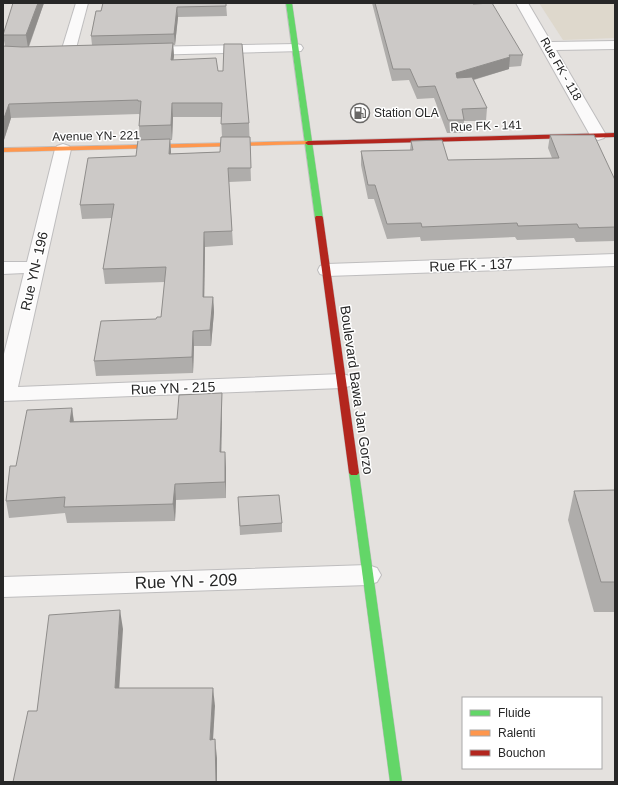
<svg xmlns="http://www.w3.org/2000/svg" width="618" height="785" font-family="Helvetica,sans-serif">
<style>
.education{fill:#ded8cc}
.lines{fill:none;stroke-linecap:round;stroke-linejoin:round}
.street-casing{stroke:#bebdbe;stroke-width:2}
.fast-casing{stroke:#bebdbe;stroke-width:1}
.slow-casing{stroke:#bebdbe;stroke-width:1}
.jam-casing{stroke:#bebdbe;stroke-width:1}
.street{fill:#fbfafa;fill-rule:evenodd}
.fast{fill:#63d668;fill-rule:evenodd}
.slow{fill:#ff974d;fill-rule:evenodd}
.jam{fill:#b3261e;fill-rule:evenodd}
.wall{fill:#afadab;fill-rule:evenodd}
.shaded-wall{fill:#8f8d8b}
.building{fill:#ccc9c7;stroke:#8f8d8b}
.labels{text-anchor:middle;stroke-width:3;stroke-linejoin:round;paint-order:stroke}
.far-street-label{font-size:12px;fill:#272727;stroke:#fff}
.far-poi-label{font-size:12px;fill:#272727;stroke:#fff;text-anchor:start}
.street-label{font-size:14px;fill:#272727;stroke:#fff}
.near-street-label{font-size:17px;fill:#272727;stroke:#fff}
</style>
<rect width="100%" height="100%" fill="#e4e1de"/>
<!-- education -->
<polygon class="education" points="539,3 615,3 615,38 563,40"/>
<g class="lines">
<!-- street casing -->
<g class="street-casing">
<g id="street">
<polygon points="76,3 88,3 75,52 73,55 63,55 61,52"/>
<polygon points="516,3 528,3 551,42 615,41 615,49 556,50 606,135 604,138 598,140 592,138 590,135"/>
<polygon points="296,44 301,45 303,48 301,51 144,55 139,54 137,51 139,48 144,47"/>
<polygon points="63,144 69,146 71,149 18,387 342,374 350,376 353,381 350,386 342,388 3,401 3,358 24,273 3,274 3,262 27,262 55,149 57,146"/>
<polygon points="615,254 615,266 327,276 320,274 318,270 320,266 327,264"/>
<polygon points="368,565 377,568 381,575 377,582 368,585 3,597 3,577"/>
</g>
</g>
<!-- fast casing -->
<g class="fast-casing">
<g id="fast">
<polygon points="286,3 292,3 323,218 319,220 315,218"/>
<polygon points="354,470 357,471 359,473 402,782 390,782 349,473 351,471"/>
</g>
</g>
<!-- slow casing -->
<g class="slow-casing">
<polygon id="slow" points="308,141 310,142 310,144 3,152 3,148"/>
</g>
<!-- jam casing -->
<g class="jam-casing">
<g id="jam">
<polygon points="615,133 615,137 308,145 305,143 308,141"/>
<polygon points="316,216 322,216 323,218 359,473 357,475 351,475 349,473 315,218"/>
</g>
</g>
<!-- street -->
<use href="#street" class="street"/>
<!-- fast -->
<use href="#fast" class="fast"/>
<!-- slow -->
<use href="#slow" class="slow"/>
<!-- jam -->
<use href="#jam" class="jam"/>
</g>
<!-- wall -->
<g class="wall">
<path d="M44 3 29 47 92 45 91 36 96 11 226 3 227 16 178 17 175 45H173L174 56 173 60 218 71 249 123 251 181 229 182 233 245 205 247 204 297H213L214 312 211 346H194L193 373 96 376 94 361 156 319 161 317 165 282 105 284 103 269 112 218 82 219 80 205 136 156 140 140 139 126 140 115 139 114 11 118 3 143V46H5L3 35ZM173 117H221L222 137 220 152 171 154 170 140H172Z"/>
<polygon points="372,3 472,3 523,55 521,66 509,67 509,69 474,80 487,108 486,121 464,121 463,133 447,133 434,98 417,99 409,80 392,81"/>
<polygon points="550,135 615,180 615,241 576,242 574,238 517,240 515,237 421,241 420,237 387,239 374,199 368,199 361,165 361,151 410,150 411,141 448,160 552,158 548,148"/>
<polygon points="222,393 222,409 221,452 225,452 226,498 176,500 175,521 67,523 65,513 9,518 6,501 16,466 72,408 74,421 177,419"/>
<polygon points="615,490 615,612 594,612 568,520 574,491"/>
<polygon points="238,497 282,523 282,532 240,535"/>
</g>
<!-- shaded-wall -->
<g class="shaded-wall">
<polygon points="38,3 44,3 28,48 26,35"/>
<polygon points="177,7 178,17 175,45 174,34"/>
<polygon points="173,43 174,56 172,73 171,60"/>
<polygon points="510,57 509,69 455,85 456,73"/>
<polygon points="172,103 173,117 172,140 171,125"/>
<polygon points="9,104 11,118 3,143 3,121"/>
<polygon points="170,139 171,152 170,167 169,154"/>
<polygon points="204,232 205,247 204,312 203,297"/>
<polygon points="213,297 214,312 211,346 210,330"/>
<polygon points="193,331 194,346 193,373 192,357"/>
<polygon points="222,393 222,409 221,469 220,452"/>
<polygon points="72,408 74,425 70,422"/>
<polygon points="225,452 226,468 226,498 225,482"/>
<polygon points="175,484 176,500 175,521 173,504"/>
<polygon points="120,610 123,629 118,707 115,688"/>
<polygon points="213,688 215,706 212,758 210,740"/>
<polygon points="215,739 217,758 217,782 216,782"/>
</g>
<!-- building -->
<g class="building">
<polygon points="13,3 38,3 26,35 3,35"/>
<polygon points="103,3 226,3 226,6 177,7 174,34 91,36 96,11 101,11"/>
<polygon points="375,3 472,3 473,4 492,3 523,55 509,55 510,57 456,73 457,78 472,77 487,108 462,109 464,120 448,120 435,86 418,87 410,69 393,69"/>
<polygon points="173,43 171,60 216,58 218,71 223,71 224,44 242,44 249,123 221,124 222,103 172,103 171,125 139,126 141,101 138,101 138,100 9,104 3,121 3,46 22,47"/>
<polygon points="550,135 594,135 615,180 615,227 579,228 577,224 518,226 517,223 422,227 421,223 387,224 375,185 368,185 361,151 413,150 411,141 442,140 448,160 559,158"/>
<polygon points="221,137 250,137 251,168 228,168 232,231 204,232 203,297 213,297 210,330 193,331 192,357 94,361 101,321 156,319 157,317 161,317 166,267 103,269 114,204 80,205 88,158 136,156 138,140 170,139 169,154 220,152"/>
<polygon points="222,393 220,452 225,452 225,482 175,484 173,504 64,507 65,497 6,501 10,466 16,466 27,410 72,408 70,422 177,419 179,395"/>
<polygon points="615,490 615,582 601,582 574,491"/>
<polygon points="279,495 282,523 240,526 238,497"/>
<polygon points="120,610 115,688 213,688 210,740 215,739 216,782 13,782 28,711 37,711 49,615"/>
</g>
<!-- icons -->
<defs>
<g id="fuel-ring" transform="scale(1)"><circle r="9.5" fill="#fff" stroke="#696867" stroke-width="1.5"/><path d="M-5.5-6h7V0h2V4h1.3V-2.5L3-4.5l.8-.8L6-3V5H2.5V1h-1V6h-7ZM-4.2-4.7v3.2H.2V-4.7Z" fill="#696867"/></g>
</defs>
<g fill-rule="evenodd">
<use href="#fuel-ring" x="360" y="113"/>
</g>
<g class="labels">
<!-- far-street labels -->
<g class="far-street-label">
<text transform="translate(561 69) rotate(60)" y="4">Rue FK - 118</text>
<text transform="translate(486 126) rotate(-2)" y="4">Rue FK - 141</text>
<text transform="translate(96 136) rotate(-1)" y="4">Avenue YN- 221</text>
</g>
<!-- far-poi labels -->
<g class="far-poi-label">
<text x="374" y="117">Station OLA</text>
</g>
<!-- street labels -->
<g class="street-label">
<text transform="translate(471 265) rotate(-2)" y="5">Rue FK - 137</text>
<text transform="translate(34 271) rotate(-77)" y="5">Rue YN- 196</text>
<text transform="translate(173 388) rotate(-2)" y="5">Rue YN - 215</text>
<text transform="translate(357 390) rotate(82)" y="5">Boulevard Bawa Jan Gorzo</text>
</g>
<!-- near-street labels -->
<g class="near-street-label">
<text transform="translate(186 581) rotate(-2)" y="6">Rue YN - 209</text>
</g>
</g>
<!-- border -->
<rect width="618" height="785" fill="none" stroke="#272727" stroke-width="8"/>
<!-- legend -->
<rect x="462" y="697" width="140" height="72" fill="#ffffff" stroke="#a9a9a9"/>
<rect x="470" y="710" width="20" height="6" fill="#63d668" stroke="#a9a9a9"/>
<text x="498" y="717" font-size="12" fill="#272727">Fluide</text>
<rect x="470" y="730" width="20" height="6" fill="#ff974d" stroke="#a9a9a9"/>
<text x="498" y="737" font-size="12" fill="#272727">Ralenti</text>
<rect x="470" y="750" width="20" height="6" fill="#b3261e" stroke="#a9a9a9"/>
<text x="498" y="757" font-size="12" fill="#272727">Bouchon</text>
</svg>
